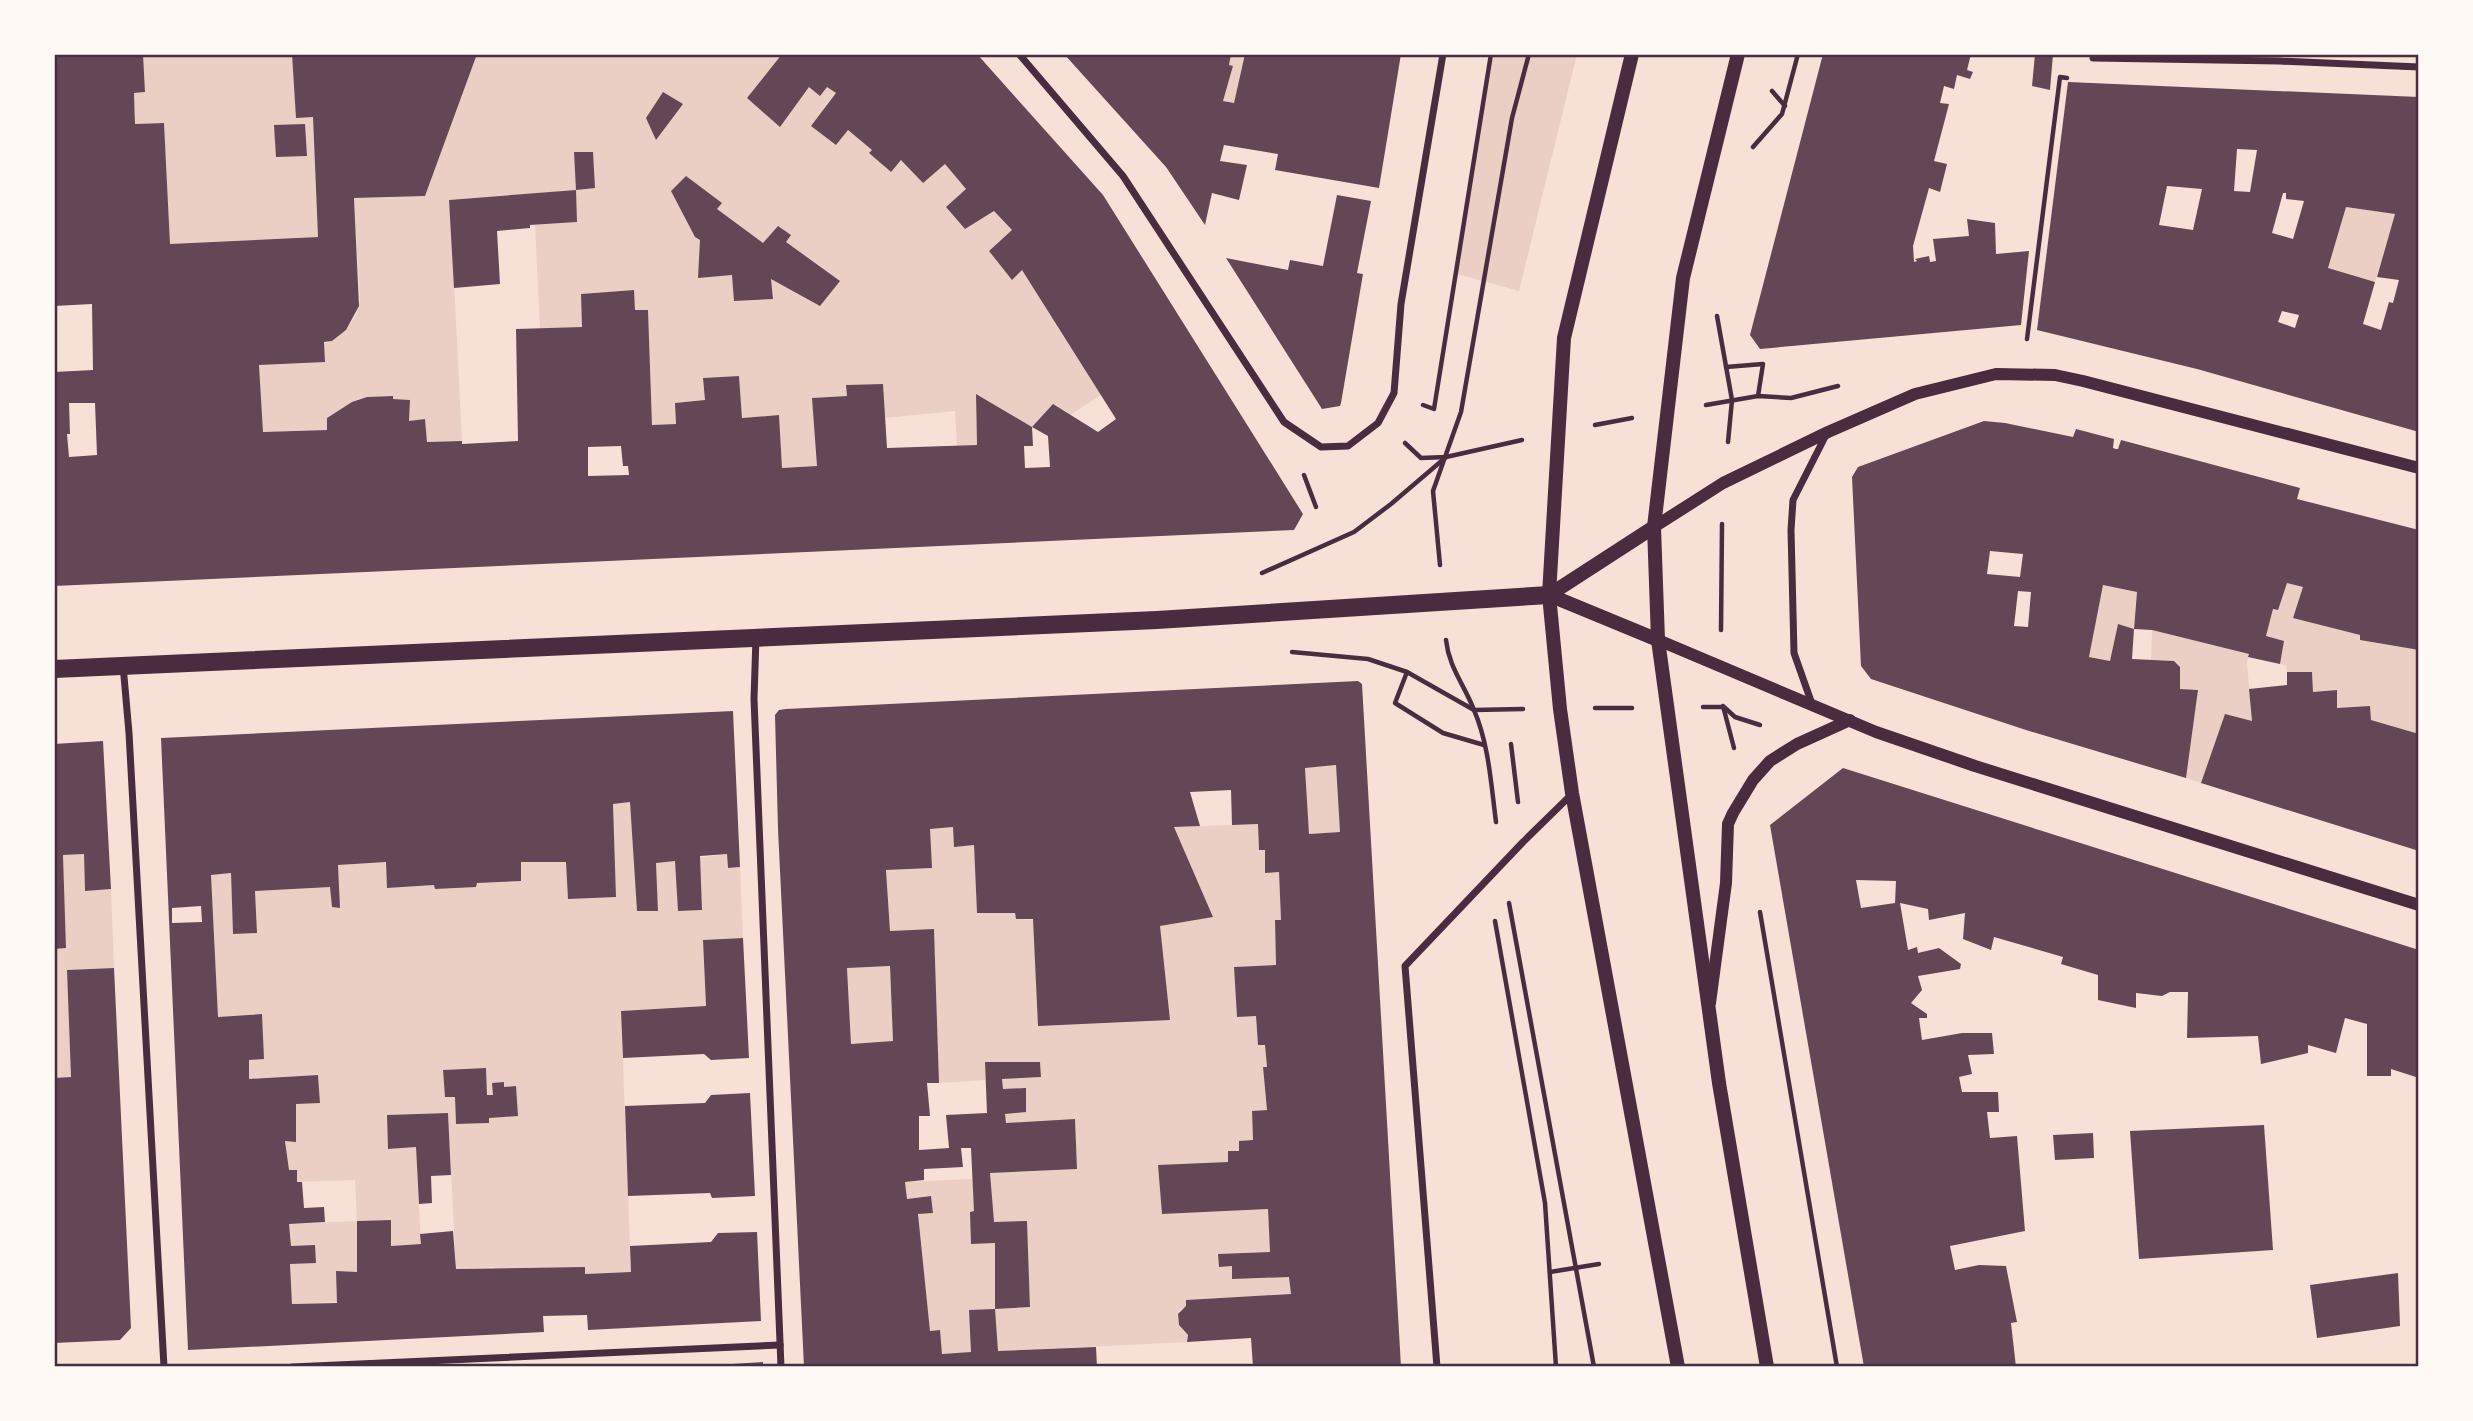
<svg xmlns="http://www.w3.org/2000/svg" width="2473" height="1421" font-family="Mulish,sans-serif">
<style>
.green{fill:#ebcfc5;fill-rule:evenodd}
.building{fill:#644757;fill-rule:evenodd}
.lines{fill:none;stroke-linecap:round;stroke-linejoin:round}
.path{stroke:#4a2c40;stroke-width:4.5}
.minor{stroke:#4a2c40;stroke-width:7}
.tertiary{stroke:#4a2c40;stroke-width:12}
.secondary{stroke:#4a2c40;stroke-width:14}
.primary{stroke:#4a2c40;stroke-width:18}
.neatline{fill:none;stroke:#4a2c40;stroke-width:2.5}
</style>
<rect width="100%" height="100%" fill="#f7e1d7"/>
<!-- green -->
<g class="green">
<polygon points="310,54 318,237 170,244 164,123 135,124 134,93 145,92 143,55"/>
<path d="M477 54H782L748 97 780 126 809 87 820 95 827 87 836 93 823 109 872 150 870 153 890 172 901 160 945 164 966 189 947 207 965 229 994 211 1012 230 989 251 1012 280 1022 270 1101 395 1070 415 1053 405 1032 427 976 394 977 445 957 446 955 411 885 418 883 384 847 385V396L813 398 817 466 782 468 779 415 742 418 739 376 704 378 705 400 675 403 676 424 652 425 648 310H635L634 290 581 294 582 327 540 329 535 225 577 222 450 201 462 441 427 442 425 419 409 421 410 400 393 399 392 396C366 395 349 404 327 418V430L263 432 259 365 332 341 346 330 356 315 360 300 354 198 425 196Z"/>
<polygon points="1231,54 1245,54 1234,103 1223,101 1233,67 1229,65"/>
<polygon points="1491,54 1577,54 1519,291 1457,274"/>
<polygon points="2346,207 2395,214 2375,282 2328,268"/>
<polygon points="2287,583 2303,587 2294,618 2360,635 2360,640 2419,650 2419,734 2371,720 2370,707 2337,708 2337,690 2313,692 2312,672 2287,672 2286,665 2280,664 2284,641 2266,636 2273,609"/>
<polygon points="2103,585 2137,592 2134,629 2118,624 2110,661 2089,657"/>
<polygon points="2152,630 2249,654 2247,663 2252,721 2225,714 2201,783 2186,778 2198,690 2180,689 2180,667 2174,661 2151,660"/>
<polygon points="1336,765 1340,832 1309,834 1305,768"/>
<path d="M630 802 637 911 658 910 656 863 727 854 728 868 740 867 743 938 703 940 706 1006 621 1011 631 1272 585 1274 496 1270 495 1267 456 1269 448 1113 387 1115 388 1149 416 1147 421 1244 391 1246 390 1220 357 1221 359 1301 292 1304 290 1264 316 1262 314 1245 291 1246 289 1224 357 1221 355 1180 297 1182 289 1170 285 1141H296V1104L320 1102 318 1075 249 1079V1060L263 1059 261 1014 218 1017 211 875 231 873 233 934 257 932 255 891 338 865 386 862 388 888 434 885 520 862H566L616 897 613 804ZM486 1068 489 1123 456 1124 455 1097H445L443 1070Z"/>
<path d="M1258 824 1259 850H1265L1279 872 1281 920H1275L1276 965 1234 967 1237 1016H1256L1258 1044 1265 1045 1267 1067H1263L1267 1110 1252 1111 1253 1140 1239 1141V1151H1228V1162L1159 1166 1163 1214 1268 1209 1270 1252 1218 1254 1219 1266H1232L1289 1277 1291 1294 1186 1300V1306L1179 1311C1176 1322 1179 1329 1188 1335L1187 1342 942 1354 940 1330 930 1331 918 1214 933 1213 931 1196 907 1199 905 1182 991 1178 990 1173 1077 1169 1075 1120 1006 1123 986 1080 939 1083 934 930 890 931 886 870 931 868 930 829 953 827 954 846 974 845 977 913H1015L1016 919 1160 926 1213 917 1174 827ZM985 1062H1040L1041 1077 986 1080ZM1027 1222 1030 1307 995 1309V1243Z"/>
<polygon points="84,854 85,890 111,889 114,968 67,970 71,1077 54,1078 54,949 66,948 63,855"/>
<polygon points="890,966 893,1041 851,1044 847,968"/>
</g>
<!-- building -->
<g class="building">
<path d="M54 54H143L145 92 134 93 135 124 164 123 170 244 318 237 313 117 296 118 292 54H477L425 196 354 198 359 306 346 330 332 341 324 342 325 362 259 365 263 432 327 430V418L352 402 367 397 393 396V399L410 400 409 421 425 419 427 442 462 441V444L518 441 516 329 582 327 581 294 634 290 635 310H648L652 425 676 424 675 403 705 400 703 378 739 376 742 418 779 415 782 468 817 466 812 398 847 396 846 385 883 384 887 448 977 445 976 394 1032 427 1033 446H1024L1025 468 1050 467 1048 436 1032 427 1053 404 1098 432 1116 419 1022 270 1012 280 989 251 1012 230 994 211 965 229 946 207 966 189 945 164 923 183 901 160 891 172 869 153 872 150 848 130 836 145 811 126 836 93 827 87 820 96 809 87 780 127 747 98 782 54H977L1103 195 1303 514 1294 530 54 586V372L93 370 92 304 54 306ZM69 403H95L97 455 69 457 67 434H70ZM621 446 623 466H628L629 475 588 476V447Z"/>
<polygon points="1064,54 1231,54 1229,65 1233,66 1223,101 1234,103 1245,54 1401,54 1379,188 1275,170 1278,154 1224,145 1220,161 1247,165 1239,200 1212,193 1205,225 1166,167"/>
<polygon points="1823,54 1971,54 1967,70 1973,72 1970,79 1957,75 1954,89 1944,86 1940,103 1949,104 1934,161 1947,164 1940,192 1929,188 1913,246 1914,262 1917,261 1915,259 1929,256 1930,262 1936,261 1933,239 1969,236 1967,219 1995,223 1996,254 2029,251 2021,325 1760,349 1750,335"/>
<polygon points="2035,54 2053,54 2050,90 2032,86"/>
<path d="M2068 82 2419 97V432L2197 369 2037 330ZM2237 149 2257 150 2250 192 2234 191ZM2167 186 2202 189 2193 230 2159 225ZM2283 193H2286V199L2304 201 2293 239 2272 233ZM2346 207 2395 214 2377 277 2399 280 2393 303 2389 302 2381 330 2363 324 2375 282 2328 268ZM2282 311 2299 315 2295 328 2278 322Z"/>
<polygon points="663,92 683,104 656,140 646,118"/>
<polygon points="305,124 307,156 276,157 274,125"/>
<polygon points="574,152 593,152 595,188 576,190"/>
<polygon points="686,176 722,203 717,209 763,243 778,226 791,235 786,242 840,281 820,306 771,279 773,299 734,301 732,275 698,278 700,240 695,237 671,191"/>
<polygon points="576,190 577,222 530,225 530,228 497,231 500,284 454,288 449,200"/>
<polygon points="1337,195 1371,201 1357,273 1363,274 1341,403 1340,406 1322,409 1226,258 1288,270 1290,260 1323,266"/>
<path d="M1984 421 2005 423 2073 437 2076 429 2114 439 2113 448 2116 449H2118L2121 440 2300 488 2297 499 2419 530V650L2360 640V635L2293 618 2303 587 2287 583 2278 610 2273 609 2266 636 2284 641 2280 664 2248 657 2249 654 2152 630 2134 629 2132 659 2174 661 2180 667V689L2198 690 2186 778 2026 730 1871 679 1861 666 1852 477 1858 467ZM1990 551 2023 554 2020 577 1987 574ZM2103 585 2137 592 2134 629 2118 624 2110 661 2089 657ZM2018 591 2031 592 2028 627 2014 626Z"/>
<polygon points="2287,672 2312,672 2313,692 2337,690 2337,708 2370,706 2371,720 2419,734 2419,851 2201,783 2225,714 2252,721 2249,689 2287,685"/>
<path d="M1358 681 1362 684 1401 1367H1253L1251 1338 1187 1342 1188 1335 1179 1325 1178 1314 1186 1306V1300L1291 1294 1289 1277 1232 1279V1266L1219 1267 1218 1254 1270 1252 1268 1209 1162 1214 1158 1165 1228 1162V1151H1239V1141L1253 1140 1252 1111 1267 1110 1263 1067H1267L1265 1045H1258L1256 1016 1237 1017 1234 967 1276 965 1275 920H1281L1279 872 1265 873V850H1259L1258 824 1232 825 1231 790 1190 792 1200 826 1174 827 1213 917 1160 926 1170 1020 1038 1026 1033 919H1016L1015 913H977L974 845 954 847 953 827 930 829 932 868 886 870 890 931 934 929 939 1083H927L930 1116H919V1150L949 1148 946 1115 987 1113 985 1062H1040L1041 1077 1002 1079 1003 1089 1026 1088V1112L1005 1114 1006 1123 1075 1119 1077 1169 990 1173 994 1222 1027 1221 1030 1307 995 1309V1243L971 1244 970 1212 974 1211 971 1148H961L963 1167 924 1169V1180L905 1182 907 1199 931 1196 933 1213 918 1214 930 1331 940 1330 942 1354 971 1352 969 1310 995 1309 998 1351 1096 1347 1097 1367H804L778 829 775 715 779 710 786 709ZM1336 765 1340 832 1309 834 1305 768ZM890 966 893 1041 851 1044 847 968Z"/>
<path d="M733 711 740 867 728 868 727 854 700 856 702 910 678 911 675 861 656 863 658 911H637L630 802 613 804 616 897 568 899 566 862H521V881L477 883 476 887 435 889 434 885 387 888 386 862 338 865 340 908 332 907 330 887 255 891 257 933 233 934 231 873 211 875 218 1017 262 1014 264 1059 249 1060V1079L318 1075 320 1103 296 1104V1142L285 1141 289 1170H297V1182H302L304 1208 324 1207 325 1222 289 1224 291 1246 315 1245 316 1263 290 1264 292 1304 337 1303 336 1271 357 1272V1221L391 1220V1246L421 1244 420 1234 453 1231 456 1269 585 1267V1274L631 1272 630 1246 711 1242 718 1233 757 1232 761 1321 588 1330 587 1315 543 1316 544 1332 188 1350 161 738ZM201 906 202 922 172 923V908Z"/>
<polygon points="103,741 111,889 85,891 84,854 63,855 66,948 54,949 54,744"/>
<path d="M1843 768 2419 950V1078L2391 1069V1076H2367V1024L2345 1018 2336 1053 2308 1045V1053L2261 1064 2258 1036 2187 1038 2188 992H2170L2162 996 2136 993V1008L2098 1000V975L2061 964 2063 957 1994 937 1991 950 1963 939 1965 913 1929 920 1928 909 1900 903 1908 950 1917 947 1918 953 1939 948 1961 964 1960 969 1918 976 1922 990 1911 1003 1927 1014V1018H1919L1922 1040 1962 1033H1992L1994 1054 1968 1055 1972 1074 1959 1077 1962 1092H1998L1999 1112H1987L1990 1138 2017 1136 2025 1231 1950 1246 1955 1270 1979 1265 2006 1266 2017 1322 2011 1323 2016 1367H1864L1770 825ZM1856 880 1896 881 1895 903 1861 908Z"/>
<polygon points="743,938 749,1058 711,1060 704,1054 623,1058 621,1011 706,1006 703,940"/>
<polygon points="114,968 131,1328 120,1340 54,1343 54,1078 71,1077 67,970"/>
<polygon points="486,1068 487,1095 493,1095 492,1083 504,1082 504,1087 516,1086 518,1116 489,1118 489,1123 456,1124 455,1097 445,1097 443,1070"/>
<polygon points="750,1093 755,1196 712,1198 710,1193 628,1196 625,1106 705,1103 711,1095"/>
<polygon points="448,1113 451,1175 431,1176 432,1203 419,1204 416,1147 388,1149 387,1115"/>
<polygon points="2264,1125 2273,1250 2139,1259 2130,1131"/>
<polygon points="2093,1133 2094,1158 2055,1160 2053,1135"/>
<polygon points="2398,1273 2400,1326 2317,1338 2310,1285"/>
<polygon points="763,1362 763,1367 716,1367 716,1365"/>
</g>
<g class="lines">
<!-- path -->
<g class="path">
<polyline points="1772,91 1785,106"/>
<polyline points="1753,147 1782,114 1798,54"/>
<polyline points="1717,316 1732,400 1728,442"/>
<polyline points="2027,339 2060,77 2067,78"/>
<polyline points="1726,367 1763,364 1758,396"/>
<polyline points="1423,405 1434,409 1491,54"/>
<polyline points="1706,405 1758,396 1791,398 1838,386"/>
<polyline points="1595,425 1632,418"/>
<polyline points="1405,443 1421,458 1446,457 1522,440"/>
<polyline points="1304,475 1316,507"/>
<polyline points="1440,565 1433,491 1461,412 1512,118 1529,54"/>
<polyline points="1262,573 1354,532 1391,504 1445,458"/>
<polyline points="1721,630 1722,524"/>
<path d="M1446 640C1449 668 1464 684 1474 710 1489 745 1491 784 1496 822"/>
<polyline points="1292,652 1368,659 1407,672 1474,710 1523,709"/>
<polyline points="1407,672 1395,703 1443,733 1484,745"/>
<polyline points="1723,706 1734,748"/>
<polyline points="1703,707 1724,707 1735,717 1760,725"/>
<polyline points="1595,708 1632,708"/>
<polyline points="1511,744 1518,802"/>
<polyline points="1509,903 1594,1367"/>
<polyline points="1760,912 1837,1367"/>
<polyline points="1495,921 1545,1203 1556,1367"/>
<polyline points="1550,1272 1599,1264"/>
</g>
<!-- minor -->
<g class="minor">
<polyline points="1019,54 1123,176 1284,422 1321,447 1348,446 1378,423 1394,393 1401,304 1443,54"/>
<polyline points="2093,58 2279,61 2419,67"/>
<polyline points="756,637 754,699 781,1367"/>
<polyline points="123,665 129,733 164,1367"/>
<polyline points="1812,704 1794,653 1791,530 1793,500 1826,435"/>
<polyline points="292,1367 780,1345"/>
<polyline points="1437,1367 1405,966 1523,842 1572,794"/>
</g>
<!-- tertiary -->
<g class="tertiary">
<polyline points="1654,527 1723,483 1828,432 1915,394 1996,374 2055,375 2083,381 2419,468"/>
<polyline points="1658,640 1876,732 1975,766 2419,905"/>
<polyline points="1710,1003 1726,883 1728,824 1733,813 1753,780 1770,761 1797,744 1850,720"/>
</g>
<!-- secondary -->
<g class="secondary">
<polyline points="1632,54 1564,338 1549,595 1560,709 1572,793 1678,1367"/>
<polyline points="1738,54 1683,278 1654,527 1658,640 1719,1083 1767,1367"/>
<polyline points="1549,595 1654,527"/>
<polyline points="1549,595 1658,640"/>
</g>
<!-- primary -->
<polyline class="primary" points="54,669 1157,620 1549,595"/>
</g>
<!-- border -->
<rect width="2473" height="1421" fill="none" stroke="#fffaf5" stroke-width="112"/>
<rect x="56" y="56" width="2361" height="1309" class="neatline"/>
</svg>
